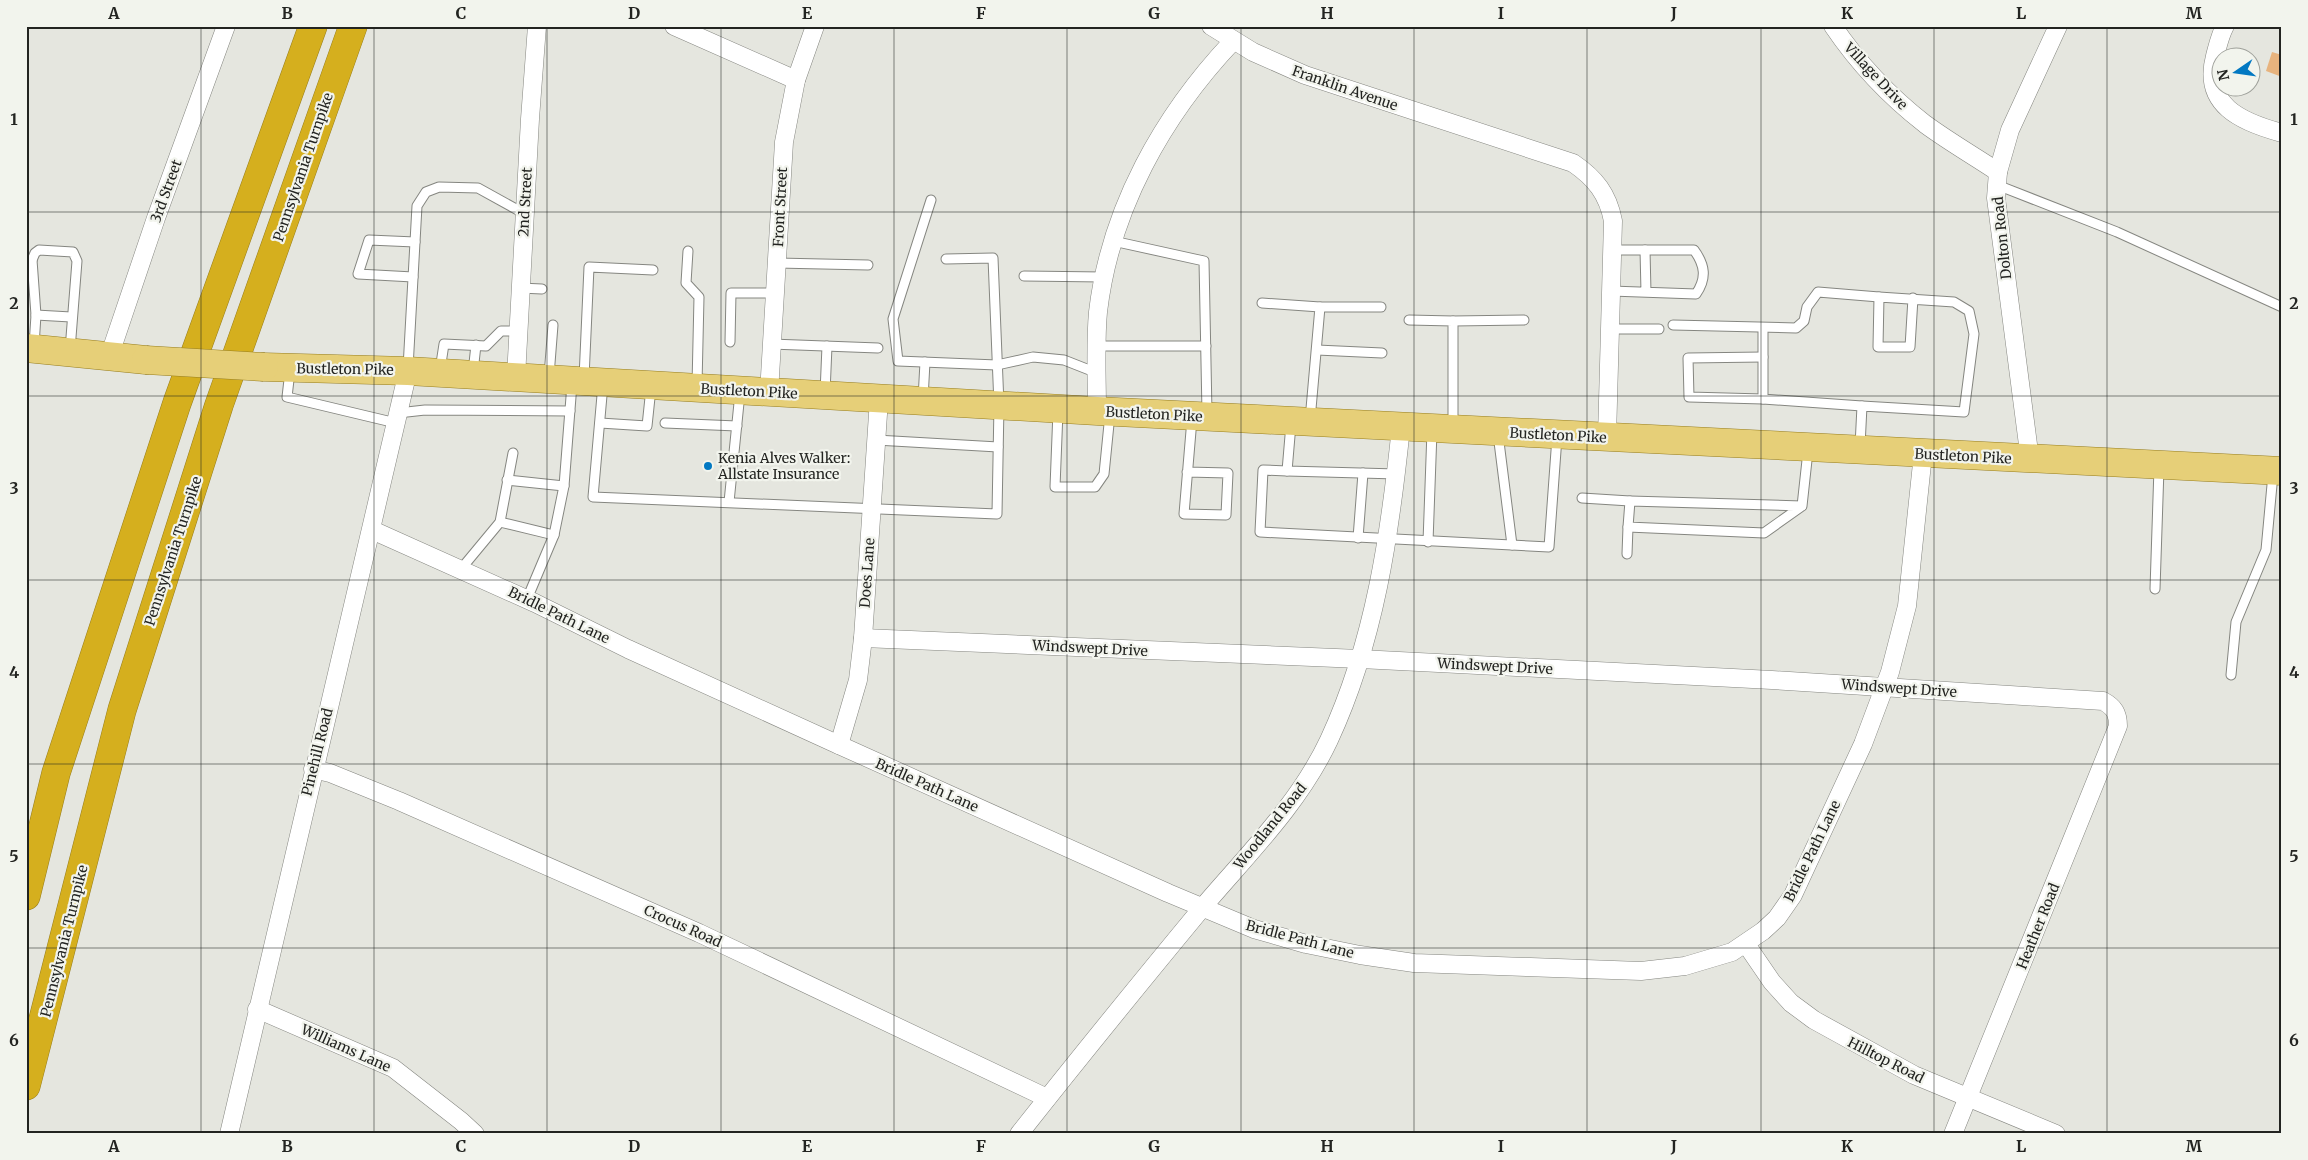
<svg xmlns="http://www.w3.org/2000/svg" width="2308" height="1160" font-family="Merriweather,serif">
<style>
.green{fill:#e7b37e}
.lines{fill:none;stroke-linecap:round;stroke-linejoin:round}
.lane-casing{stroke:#858680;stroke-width:11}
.street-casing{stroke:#858680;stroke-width:19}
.primary-casing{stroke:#977e1f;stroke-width:29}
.highway-casing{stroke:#977e1f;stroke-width:29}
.lane{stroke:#fff;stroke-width:9}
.street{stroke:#fff;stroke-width:18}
.primary{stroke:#e6cf78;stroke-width:28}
.highway{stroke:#d5af1e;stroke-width:28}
.primary-bridge-casing{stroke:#977e1f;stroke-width:29;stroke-linecap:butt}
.primary-bridge{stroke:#e6cf78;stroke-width:28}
.grid{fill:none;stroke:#232421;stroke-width:1;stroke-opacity:0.55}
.poi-dot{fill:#0278c2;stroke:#f2f4ed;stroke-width:2}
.labels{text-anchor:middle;stroke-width:4.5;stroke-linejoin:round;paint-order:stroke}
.street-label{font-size:14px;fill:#232421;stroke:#f2f4ed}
.poi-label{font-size:14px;fill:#232421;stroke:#f2f4ed;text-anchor:start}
.neatline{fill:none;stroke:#232421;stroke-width:2}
.grid-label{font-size:16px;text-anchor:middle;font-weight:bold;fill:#232421}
</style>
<rect width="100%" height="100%" fill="#e5e6df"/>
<!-- green -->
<polygon class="green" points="2272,52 2282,55 2282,77 2266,71"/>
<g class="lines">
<!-- lane casing -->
<g class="lane-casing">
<g id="lane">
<polyline points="1997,185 2117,232 2282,307"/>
<polyline points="931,200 893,319 898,361 997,365 1033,357 1064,360 1097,373"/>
<polyline points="1113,241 1204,261 1207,413"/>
<polyline points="1612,250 1645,250"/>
<polyline points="688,251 686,283 699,297 697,385"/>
<polyline points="26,260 32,260 35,253 39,250 73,252 77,261 70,350"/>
<polyline points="32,260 36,315 34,346"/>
<polyline points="777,263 868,265"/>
<polyline points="1024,276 1103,277"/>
<polyline points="413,277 358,274 369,240 415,242"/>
<polyline points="520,288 542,289"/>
<path d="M1611 291 1696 294C1707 278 1705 265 1694 250H1645L1646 292"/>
<polyline points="1262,303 1320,307 1310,420"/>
<polyline points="1320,307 1381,307"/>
<polyline points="36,315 71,317"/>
<polyline points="1409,320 1453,321 1453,427"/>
<polyline points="1453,321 1524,320"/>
<polyline points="1673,325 1796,328 1804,321 1807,307 1818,292 1879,297"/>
<polyline points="1763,328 1763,399 1862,406"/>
<polyline points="1610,329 1659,329"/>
<polyline points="730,342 731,293 775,293"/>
<polyline points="771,344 878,348"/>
<polyline points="1098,346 1206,346"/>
<polyline points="1317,350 1382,353"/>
<polyline points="1763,357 1688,358 1689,397 1763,399"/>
<polyline points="408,368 417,206 426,192 439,187 478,188 525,214"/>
<polyline points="440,370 444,344 486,346 501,331 518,331"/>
<polyline points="290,371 287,397 396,423"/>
<polyline points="473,372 476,345"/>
<polyline points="549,376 553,325"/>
<polyline points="584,378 589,267 653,270"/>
<polyline points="603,384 593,497 997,514 999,405 993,258 946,259"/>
<polyline points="825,393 827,346"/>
<polyline points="923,399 925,362"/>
<polyline points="1058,411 1055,487 1095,487 1104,474 1110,414"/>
<polyline points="398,413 425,410 570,411"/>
<polyline points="600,423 647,426 651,388"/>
<polyline points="665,423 737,426"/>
<polyline points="1291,424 1287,471 1397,474"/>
<polyline points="1498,434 1512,545"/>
<polyline points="876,440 998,447"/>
<polyline points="1860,446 1862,406 1964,412 1974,334 1969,311 1954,302 1879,297 1878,347 1910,347 1913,298"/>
<polyline points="1287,471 1263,470 1260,532 1549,547 1557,437"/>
<polyline points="1187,472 1228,473 1226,515 1184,514 1192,419"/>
<polyline points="507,480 564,486"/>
<polyline points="1582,498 1630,501"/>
<polyline points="729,502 740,393"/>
<polyline points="1802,506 1764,533 1628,527 1630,501 1802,506 1808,451"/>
<polyline points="500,522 554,535 527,599"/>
<polyline points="554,535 564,486 572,384"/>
<polyline points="1358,538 1363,473"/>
<polyline points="1428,542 1432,431"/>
<polyline points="1627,554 1628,527"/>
<polyline points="461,569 500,522 513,453"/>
<polyline points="2155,589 2159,468"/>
<polyline points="2231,675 2236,622 2266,550 2273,474"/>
</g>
</g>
<!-- street casing -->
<g class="street-casing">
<g id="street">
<polyline points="674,26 796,80"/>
<path d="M1211 26 1253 52 1305 75 1573 163C1595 178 1608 194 1613 221L1607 437"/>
<path d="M1833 26C1858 63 1889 96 1925 124 1948 141 1974 156 1998 172"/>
<path d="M2225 26C2220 35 2218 45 2215 56 2202 105 2241 122 2282 133"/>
<polyline points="109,357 156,218 226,26"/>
<polyline points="516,377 530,119 537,26"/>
<polyline points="769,393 784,142 796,80 815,26"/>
<path d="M1097 411C1097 379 1095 344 1098 312 1110 209 1163 115 1233 41"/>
<polyline points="2030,460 1996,198 1998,172 2010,130 2058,26"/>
<polyline points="372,530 535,603 628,649 839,745 1168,893 1254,929 1306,944 1360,955 1414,963 1641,971 1685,966 1732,952 1763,931 1777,918 1793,895 1863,744 1890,672 1907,606 1923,454"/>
<path d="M863 638 1360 659 1772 680 2103 701C2114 707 2118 713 2118 726L1953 1134"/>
<polyline points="839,745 858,680 863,638 879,399"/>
<polyline points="313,769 330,773 399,801 699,933 1047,1098"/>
<polyline points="1746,944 1772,982 1791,1003 1814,1020 1914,1075 2056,1134"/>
<polyline points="257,1009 393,1068 461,1121 475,1134"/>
<polyline points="229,1134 408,371"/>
<path d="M1019 1134C1079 1058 1140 983 1202 908 1247 855 1299 804 1329 740 1375 641 1390 534 1401 427"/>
</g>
</g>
<!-- primary casing -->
<g class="primary-casing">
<g id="primary">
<polyline points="26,348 146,360"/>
<polyline points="264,367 408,371 1097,411 2282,471"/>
</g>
</g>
<!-- highway casing -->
<g class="highway-casing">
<g id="highway">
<polyline points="26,896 56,773 177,403 313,26"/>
<polyline points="26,1086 122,710 219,405 353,26"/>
</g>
</g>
<!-- lane -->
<use href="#lane" class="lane"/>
<!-- street -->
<use href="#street" class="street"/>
<!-- primary -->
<use href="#primary" class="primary"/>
<!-- highway -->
<use href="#highway" class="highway"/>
<!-- primary-bridge casing -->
<g class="primary-bridge-casing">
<polyline id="primary-bridge" points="146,360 264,367"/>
</g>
<!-- primary-bridge -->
<use href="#primary-bridge" class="primary-bridge"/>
</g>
<!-- grid -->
<path class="grid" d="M201 26V1134M374 26V1134M547 26V1134M721 26V1134M894 26V1134M1067 26V1134M1241 26V1134M1414 26V1134M1587 26V1134M1761 26V1134M1934 26V1134M2107 26V1134M26 212H2282M26 396H2282M26 580H2282M26 764H2282M26 948H2282"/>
<!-- markers -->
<circle class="poi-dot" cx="708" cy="466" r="5"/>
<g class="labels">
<!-- street labels -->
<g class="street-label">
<text transform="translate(1876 76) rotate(47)" y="5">Village Drive</text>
<text transform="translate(1345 88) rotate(19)" y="5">Franklin Avenue</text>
<text transform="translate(303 167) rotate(-71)" y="5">Pennsylvania Turnpike</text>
<text transform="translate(166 191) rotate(-70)" y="5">3rd Street</text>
<text transform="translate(525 202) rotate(-87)" y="5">2nd Street</text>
<text transform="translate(780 207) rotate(-87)" y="5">Front Street</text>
<text transform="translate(2002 238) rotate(-96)" y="5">Dolton Road</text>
<text transform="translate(345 369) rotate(1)" y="5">Bustleton Pike</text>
<text transform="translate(749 391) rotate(3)" y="5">Bustleton Pike</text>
<text transform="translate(1154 414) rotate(3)" y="5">Bustleton Pike</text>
<text transform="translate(1558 435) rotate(3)" y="5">Bustleton Pike</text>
<text transform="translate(1963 456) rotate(3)" y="5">Bustleton Pike</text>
<text transform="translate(173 551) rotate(-72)" y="5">Pennsylvania Turnpike</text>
<text transform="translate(867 573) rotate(-86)" y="5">Does Lane</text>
<text transform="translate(559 615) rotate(26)" y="5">Bridle Path Lane</text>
<text transform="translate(1090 648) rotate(3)" y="5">Windswept Drive</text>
<text transform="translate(1495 666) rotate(3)" y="5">Windswept Drive</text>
<text transform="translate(1899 688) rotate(4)" y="5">Windswept Drive</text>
<text transform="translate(317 752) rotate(-76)" y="5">Pinehill Road</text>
<text transform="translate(927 785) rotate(24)" y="5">Bridle Path Lane</text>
<text transform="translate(1270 826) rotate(-51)" y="5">Woodland Road</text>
<text transform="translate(1812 851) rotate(-64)" y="5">Bridle Path Lane</text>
<text transform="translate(683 926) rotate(24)" y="5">Crocus Road</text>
<text transform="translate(2038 926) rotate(-68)" y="5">Heather Road</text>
<text transform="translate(1300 939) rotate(15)" y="5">Bridle Path Lane</text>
<text transform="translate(64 941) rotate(-76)" y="5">Pennsylvania Turnpike</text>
<text transform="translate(346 1048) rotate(24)" y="5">Williams Lane</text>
<text transform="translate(1886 1060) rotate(27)" y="5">Hilltop Road</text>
</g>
<!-- poi labels -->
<g class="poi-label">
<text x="718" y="463">Kenia Alves Walker:<tspan x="718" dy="16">Allstate Insurance</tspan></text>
</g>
</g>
<!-- border -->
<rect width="2308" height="1160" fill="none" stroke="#f2f4ed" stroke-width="55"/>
<!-- north arrow -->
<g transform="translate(2236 72) rotate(257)"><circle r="24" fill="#f2f4ed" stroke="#9fa19b"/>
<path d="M0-4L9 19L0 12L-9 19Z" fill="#0278c2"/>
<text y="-8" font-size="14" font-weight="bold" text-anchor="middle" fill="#232421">N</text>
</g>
<rect x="28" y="28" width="2252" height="1104" class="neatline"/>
<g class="grid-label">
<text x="114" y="19">A</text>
<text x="287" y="19">B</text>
<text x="461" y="19">C</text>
<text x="634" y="19">D</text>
<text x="807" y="19">E</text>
<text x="981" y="19">F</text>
<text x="1154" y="19">G</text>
<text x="1327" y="19">H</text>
<text x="1501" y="19">I</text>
<text x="1674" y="19">J</text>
<text x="1847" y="19">K</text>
<text x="2021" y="19">L</text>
<text x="2194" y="19">M</text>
<text x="14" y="125">1</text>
<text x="2294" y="125">1</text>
<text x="14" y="309">2</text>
<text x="2294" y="309">2</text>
<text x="14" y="494">3</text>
<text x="2294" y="494">3</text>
<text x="14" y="678">4</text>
<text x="2294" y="678">4</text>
<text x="14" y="862">5</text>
<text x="2294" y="862">5</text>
<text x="14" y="1046">6</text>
<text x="2294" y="1046">6</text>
<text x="114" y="1152">A</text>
<text x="287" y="1152">B</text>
<text x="461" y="1152">C</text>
<text x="634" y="1152">D</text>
<text x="807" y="1152">E</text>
<text x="981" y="1152">F</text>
<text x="1154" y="1152">G</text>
<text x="1327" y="1152">H</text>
<text x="1501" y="1152">I</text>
<text x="1674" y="1152">J</text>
<text x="1847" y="1152">K</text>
<text x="2021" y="1152">L</text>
<text x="2194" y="1152">M</text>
</g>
</svg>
